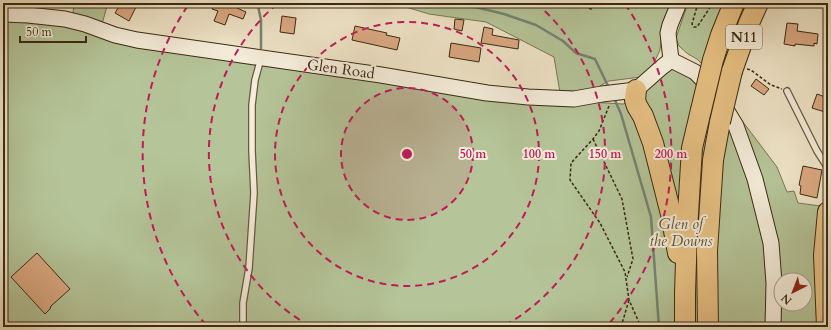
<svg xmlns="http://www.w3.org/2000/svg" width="831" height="330" font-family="Cardo,serif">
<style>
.green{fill:#b5c599;stroke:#787756;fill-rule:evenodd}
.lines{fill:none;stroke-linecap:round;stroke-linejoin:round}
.stream{stroke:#748374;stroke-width:2.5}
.building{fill:#dca982;stroke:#3a2912}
.lane-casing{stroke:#675840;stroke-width:8}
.secondary-casing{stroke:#3a2912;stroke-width:17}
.highway-casing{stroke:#3a2912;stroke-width:22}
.path{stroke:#3a2912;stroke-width:1.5;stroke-dasharray:3 2;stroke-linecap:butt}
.lane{stroke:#f5eedb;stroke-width:5.5}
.secondary{stroke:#f5eedb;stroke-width:15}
.highway{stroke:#e8c284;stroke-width:20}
.highway-bridge-casing{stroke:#3a2912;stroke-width:22;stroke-linecap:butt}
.highway-bridge{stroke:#e8c284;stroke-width:20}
.ring{fill:none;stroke:#c2185b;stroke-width:2;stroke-dasharray:7 5}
.labels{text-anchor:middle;stroke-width:4;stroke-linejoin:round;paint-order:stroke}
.shield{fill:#f5eedb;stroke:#72644e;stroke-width:1}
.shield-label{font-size:14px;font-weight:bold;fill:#3a2912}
.street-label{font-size:15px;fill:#3a2912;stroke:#f5eedb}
.park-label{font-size:15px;font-style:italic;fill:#595034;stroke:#f5eedb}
.centre{fill:#c2185b;stroke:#f5eedb;stroke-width:2}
.ring-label{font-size:12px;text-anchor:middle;font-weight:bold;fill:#c2185b;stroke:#f5eedb;stroke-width:4;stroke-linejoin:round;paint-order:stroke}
</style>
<rect width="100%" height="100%" fill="#efe5c8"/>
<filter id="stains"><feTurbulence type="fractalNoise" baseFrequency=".005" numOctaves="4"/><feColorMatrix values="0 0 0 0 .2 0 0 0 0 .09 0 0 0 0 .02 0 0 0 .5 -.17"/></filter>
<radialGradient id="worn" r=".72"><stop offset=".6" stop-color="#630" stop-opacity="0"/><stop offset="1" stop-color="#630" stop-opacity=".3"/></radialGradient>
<!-- green -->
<g class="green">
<polygon points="74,3 108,3 102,24 73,13"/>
<polygon points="393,3 675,3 661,41 660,50 653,65 641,77 609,81 594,89 560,93 554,57 486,22 429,14"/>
<polygon points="688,3 724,3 703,65 697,59 688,54 679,46 676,38"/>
<path d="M3 19 64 25 590 102 623 104 642 97 654 81 670 67 694 74 731 106 777 167 787 192 794 191 798 203 828 207V327H3ZM781 280H805V304H781Z"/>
</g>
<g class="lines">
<!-- stream -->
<g class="stream">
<polyline points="259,3 258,6 261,20 261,48"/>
<polyline points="449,3 467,5 504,14 536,25 563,41 576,53 595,59 609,88"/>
<polyline points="614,98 621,114 651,217 659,327"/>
</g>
</g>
<!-- building -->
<g class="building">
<polygon points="121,3 133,3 137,5 129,21 115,13"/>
<polygon points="215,3 239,3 237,8 246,12 243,19 229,14 225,25 214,21 218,11 212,9"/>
<polygon points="282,16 296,18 294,34 280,32"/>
<polygon points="455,19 464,20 462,31 454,29"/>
<polygon points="787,23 798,24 797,31 818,34 817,44 814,43 814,46 795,44 795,46 784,44"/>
<polygon points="355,26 387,33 386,35 400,38 397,50 352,40"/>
<polygon points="484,27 493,29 492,35 519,40 518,49 481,43"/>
<polygon points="451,43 481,48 479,62 449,57"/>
<polygon points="756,79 769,89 764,95 751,86"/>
<polygon points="817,94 828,98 828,101 825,112 812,108"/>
<polygon points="803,166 822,170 817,198 800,194 801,186 799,185"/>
<polygon points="37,253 70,289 51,306 50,309 45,314 11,277"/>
</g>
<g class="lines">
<!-- lane casing -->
<g class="lane-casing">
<g id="lane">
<polyline points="787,91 817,151 826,165 828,166"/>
<polyline points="243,327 243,303 249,268 254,193 252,151 252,105 255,80 261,58"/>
</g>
</g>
<!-- secondary casing -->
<g class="secondary-casing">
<g id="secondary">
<polyline points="3,14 28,15 65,19 85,24 115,35 137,40 381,75 487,93 528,97 574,99 602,94 636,90 662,67 671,60"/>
<polyline points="671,60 695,72 716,93 736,126 755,179 771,243 774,283 773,327"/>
<polyline points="671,60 668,33 670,25 679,3"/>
</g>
</g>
<!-- highway casing -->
<g class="highway-casing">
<g id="highway">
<polyline points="713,60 721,35 734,3"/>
<polyline points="732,71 749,23 758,3"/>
<polyline points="636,90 635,100 637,106 643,116 653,143 671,214 678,253"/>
<polyline points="685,327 685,293 687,230 692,148 701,110"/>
<polyline points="708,327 707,251 713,160 720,122"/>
<polyline points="827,327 824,255 828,212"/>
</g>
</g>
<!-- path -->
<g class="path">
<polyline points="575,3 591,9 598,5"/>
<polyline points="698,3 692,24 694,27 697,27 711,6 716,3"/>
<polyline points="747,69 751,70 771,85 782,89"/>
<polyline points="609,106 599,131 593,139 571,163 570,180 600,223 625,272 629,300 641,327"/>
<polyline points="593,139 622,199 633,259 627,277"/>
<polyline points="621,327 629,300"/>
</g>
<!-- lane -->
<use href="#lane" class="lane"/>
<!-- secondary -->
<use href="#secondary" class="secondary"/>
<!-- highway -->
<use href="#highway" class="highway"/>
<!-- highway-bridge casing -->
<g class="highway-bridge-casing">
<g id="highway-bridge">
<polyline points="701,110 713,60"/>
<polyline points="720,122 732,71"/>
</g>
</g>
<!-- highway-bridge -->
<use href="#highway-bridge" class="highway-bridge"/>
</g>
<!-- distance rings -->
<circle cx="407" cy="154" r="66" fill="#c2185b" fill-opacity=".12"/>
<g class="ring">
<circle cx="407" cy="154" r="66"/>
<circle cx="407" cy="154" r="132"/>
<path d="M310 326A198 198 0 0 1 278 3M536 3A198 198 0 0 1 504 326"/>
<path d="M206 325A264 264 0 0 1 189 4M625 4A264 264 0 0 1 608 325"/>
</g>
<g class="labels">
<!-- shield labels -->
<rect class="shield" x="726" y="25" width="36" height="24" rx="3"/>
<g class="shield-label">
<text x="744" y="42">N11</text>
</g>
<!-- street labels -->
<g class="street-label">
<text transform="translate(341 69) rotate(8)" y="5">Glen Road</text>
</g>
<!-- park labels -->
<g class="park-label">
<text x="681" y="229">Glen of<tspan x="681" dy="17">the Downs</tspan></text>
</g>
</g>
<circle cx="407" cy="154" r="6" class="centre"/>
<g class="ring-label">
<text x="473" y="158">50 m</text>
<text x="539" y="158">100 m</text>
<text x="605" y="158">150 m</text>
<text x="671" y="158">200 m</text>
</g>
<!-- margin -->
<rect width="831" height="330" fill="none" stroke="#efe5c8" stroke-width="16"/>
<rect x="4" y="4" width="823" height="322" fill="none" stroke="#3a2912" stroke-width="2"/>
<rect x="8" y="8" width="815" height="314" fill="none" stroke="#3a2912"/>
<!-- north arrow -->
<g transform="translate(793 292) rotate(222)"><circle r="19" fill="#f5eedb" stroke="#aa9f8b"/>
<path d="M0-3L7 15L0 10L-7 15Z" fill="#8f2418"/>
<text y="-6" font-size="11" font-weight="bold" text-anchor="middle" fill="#3a2912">N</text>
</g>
<!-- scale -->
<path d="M20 36v6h66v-6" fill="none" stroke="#3a2912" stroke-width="2"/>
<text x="26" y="36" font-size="12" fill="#3a2912" stroke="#f5eedb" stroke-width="3" paint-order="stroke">50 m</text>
<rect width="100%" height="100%" filter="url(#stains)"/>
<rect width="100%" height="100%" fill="url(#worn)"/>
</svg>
